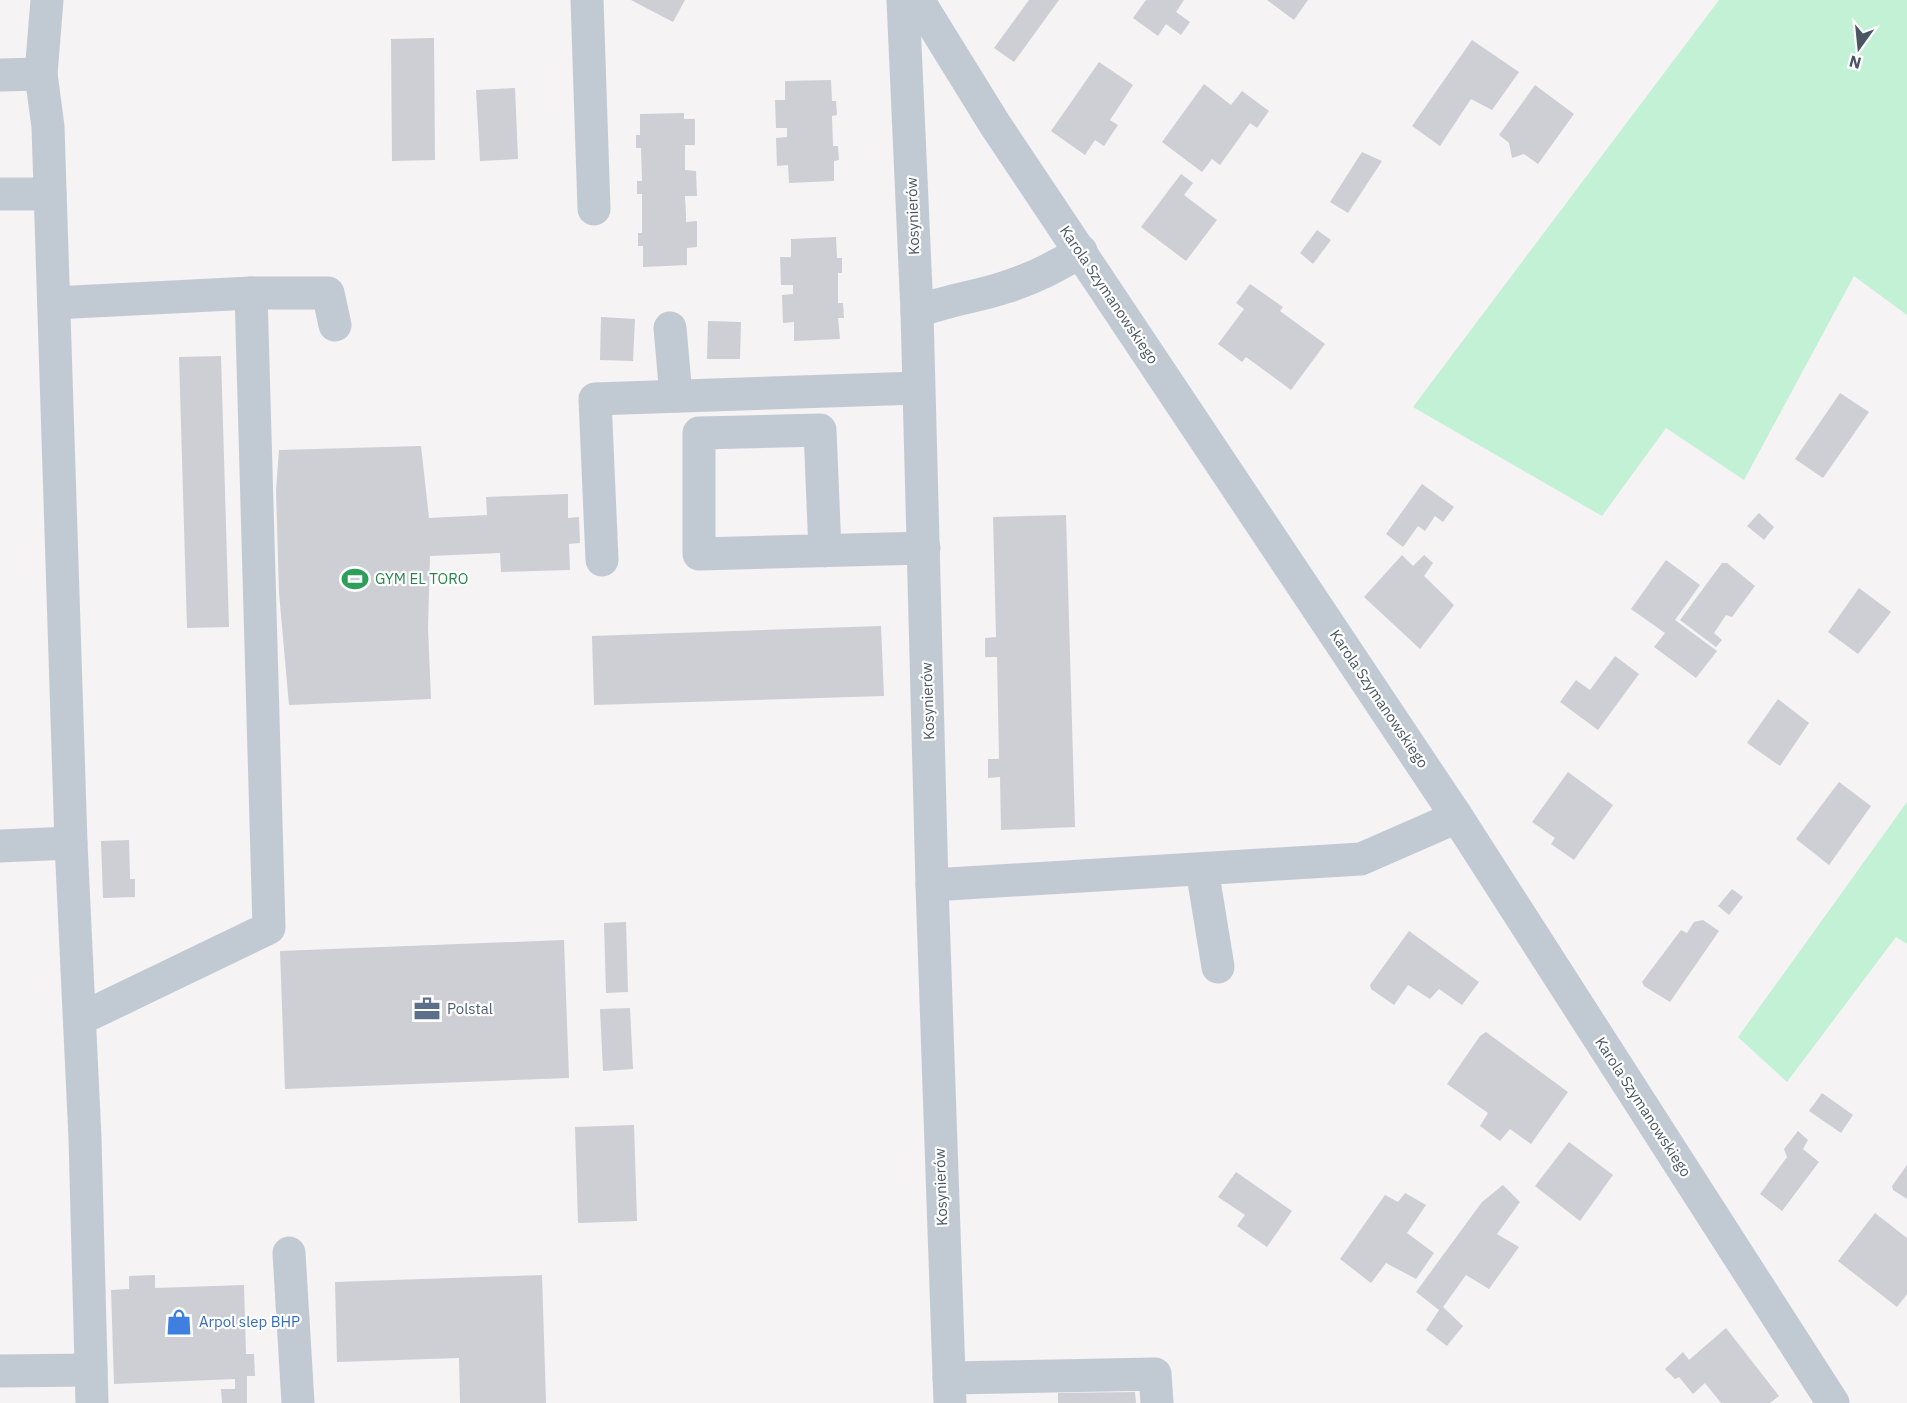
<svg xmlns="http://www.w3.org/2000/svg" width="1907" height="1403" font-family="'IBM Plex Sans',sans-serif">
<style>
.green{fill:#c3f1d5}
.building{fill:#cdcfd5}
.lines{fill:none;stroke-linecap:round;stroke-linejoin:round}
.minor{stroke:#c1cad2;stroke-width:33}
.labels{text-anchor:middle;stroke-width:4.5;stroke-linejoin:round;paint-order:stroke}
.street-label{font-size:15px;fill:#4a5661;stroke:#fff}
.leisure-label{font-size:15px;fill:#27864d;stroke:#fff;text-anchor:start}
.service-label{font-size:15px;fill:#4e5e75;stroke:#fff;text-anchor:start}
.shop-label{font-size:15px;fill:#366cbe;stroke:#fff;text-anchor:start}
</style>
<rect width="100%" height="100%" fill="#f5f3f3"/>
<!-- green -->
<g class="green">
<polygon points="1719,0 1907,0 1907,315 1854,276 1744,480 1666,428 1602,516 1413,407"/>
<polygon points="1907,802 1907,944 1896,937 1787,1082 1738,1037"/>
</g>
<!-- building -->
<g class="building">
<polygon points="631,0 685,0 673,22"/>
<polygon points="1029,0 1059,0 1014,62 994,48"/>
<polygon points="1146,0 1184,0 1176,12 1190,22 1181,35 1166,24 1158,36 1133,18"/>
<polygon points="1267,0 1308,0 1294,20"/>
<polygon points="434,38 435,160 392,161 391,39"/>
<polygon points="1472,40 1519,72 1492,110 1471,99 1440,146 1412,126"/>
<polygon points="1099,62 1133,85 1110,120 1118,125 1104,146 1095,140 1085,155 1051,131"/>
<polygon points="831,80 832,101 836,101 837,115 832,116 833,146 838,146 839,160 834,161 834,181 789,183 788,165 777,166 776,138 787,137 787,128 776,128 775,100 785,100 785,81"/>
<polygon points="1204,84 1231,105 1242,91 1269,111 1257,128 1250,123 1220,165 1212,159 1202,172 1162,142"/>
<polygon points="1535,85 1574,114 1538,164 1524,154 1512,158 1509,143 1499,135"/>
<polygon points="515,88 518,159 480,161 476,90"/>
<polygon points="684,113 684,119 695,119 695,145 685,145 685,170 696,171 697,196 685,196 686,215 686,222 697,221 697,247 687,248 687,265 643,267 643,246 638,246 638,233 642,233 642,194 637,194 637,181 642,181 641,148 636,148 636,135 640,135 640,114"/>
<polygon points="1362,152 1382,161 1348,213 1330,202"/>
<polygon points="1181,174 1193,183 1184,195 1217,220 1186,261 1141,227"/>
<polygon points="1317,230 1331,240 1313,264 1300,253"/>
<polygon points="836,237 837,258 842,258 842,273 838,273 838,303 843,303 844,318 838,318 840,339 794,341 794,322 783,323 782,295 793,294 793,285 781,285 780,257 791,257 791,239"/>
<polygon points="1250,284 1283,307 1280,311 1325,344 1291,390 1246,357 1242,362 1218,344 1244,309 1236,303"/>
<polygon points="601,317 635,319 633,361 600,360"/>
<polygon points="708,321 741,322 740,359 707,359"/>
<polygon points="221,356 229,627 187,628 179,357"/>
<polygon points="1840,393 1869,412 1823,478 1795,459"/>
<polygon points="421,446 429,518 487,515 486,497 568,494 568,518 579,517 580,543 569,544 570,570 501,572 500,553 430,556 428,628 431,699 289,705 279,593 276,490 279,450"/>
<polygon points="1422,484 1454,507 1443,522 1435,516 1425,531 1418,526 1403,547 1386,534"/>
<polygon points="1759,513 1774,527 1764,540 1747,526"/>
<polygon points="1066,515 1075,827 1001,830 1000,777 988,778 988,759 999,759 997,657 985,657 985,638 996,637 993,517"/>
<polygon points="1402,555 1413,566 1424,555 1433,563 1424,576 1454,605 1420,649 1364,597"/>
<polygon points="1666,560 1700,585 1675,620 1717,651 1696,678 1654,647 1665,633 1631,609"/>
<polygon points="1722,563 1727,563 1755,586 1732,617 1726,615 1714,633 1722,640 1716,647 1680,620"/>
<polygon points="1859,588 1891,612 1858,654 1828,632"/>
<polygon points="881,626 884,696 594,705 592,636"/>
<polygon points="1615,656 1639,674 1598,730 1560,702 1576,680 1590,690"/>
<polygon points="1778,699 1809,723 1780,766 1747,743"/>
<polygon points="1568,772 1613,805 1574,860 1551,844 1555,838 1532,822"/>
<polygon points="1839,782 1871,806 1829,865 1796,839"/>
<polygon points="129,840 130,879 135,879 135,897 103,898 101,841"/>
<polygon points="1732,889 1743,897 1729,915 1718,906"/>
<polygon points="1703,920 1719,931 1670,1002 1644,986 1642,982 1681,930 1687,933 1694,922"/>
<polygon points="626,922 628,992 606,993 604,923"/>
<polygon points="1409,931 1479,982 1462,1005 1439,989 1430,999 1408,985 1394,1005 1371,989 1370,985"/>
<polygon points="564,940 569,1078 285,1089 280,951"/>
<polygon points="630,1008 633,1069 603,1071 600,1009"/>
<polygon points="1486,1032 1568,1092 1531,1144 1510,1129 1500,1141 1480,1126 1488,1113 1447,1084 1480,1036"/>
<polygon points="1822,1093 1853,1115 1841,1133 1809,1111"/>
<polygon points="634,1125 637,1221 578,1223 575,1127"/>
<polygon points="1798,1131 1808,1140 1803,1149 1819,1162 1782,1211 1760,1194 1787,1157 1784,1149"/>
<polygon points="1569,1142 1613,1175 1580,1221 1535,1186"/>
<polygon points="1907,1165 1907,1199 1893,1190 1892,1186"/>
<polygon points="1236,1172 1292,1211 1267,1247 1237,1226 1245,1215 1218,1197"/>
<polygon points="1503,1185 1520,1202 1497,1234 1519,1247 1489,1289 1466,1275 1443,1307 1463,1326 1447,1346 1426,1330 1439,1310 1416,1292 1482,1202"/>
<polygon points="1405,1193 1426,1205 1407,1233 1434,1253 1416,1279 1386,1263 1371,1283 1340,1259 1385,1195 1398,1202"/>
<polygon points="1875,1213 1907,1238 1907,1294 1897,1307 1838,1261"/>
<polygon points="155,1275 155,1288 244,1285 246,1354 254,1354 255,1376 247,1376 247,1403 222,1403 221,1389 235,1389 235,1379 114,1384 111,1290 129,1289 129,1276"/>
<polygon points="542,1275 546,1403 460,1403 459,1358 337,1362 335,1282"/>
<polygon points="1726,1328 1779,1396 1770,1403 1721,1403 1705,1383 1693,1394 1679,1377 1675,1379 1665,1369 1683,1352 1689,1360"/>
<polygon points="1135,1392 1136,1403 1058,1403 1058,1393"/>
</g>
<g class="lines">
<!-- minor -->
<g class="minor">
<polyline points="47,0 41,74 48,127 71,843 85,1138 92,1403"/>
<polyline points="587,0 594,209"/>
<polyline points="903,0 917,312 932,885 950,1403"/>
<polyline points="918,0 994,123 1457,817 1833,1403"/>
<polyline points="0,75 41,74"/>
<polyline points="0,194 50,194"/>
<polyline points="54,303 251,293 328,293 335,325"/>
<path d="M917 312C946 300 977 297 1006 287 1032 279 1058 266 1081 251"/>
<polyline points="670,328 676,396"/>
<polyline points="825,551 820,430 699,433 699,554 924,548"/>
<polyline points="602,560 595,399 918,388"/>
<polyline points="0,846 71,843"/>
<polyline points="1202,869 1218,967"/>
<polyline points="932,885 1361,859 1457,817"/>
<polyline points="80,1019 269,928 251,293"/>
<polyline points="289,1253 298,1403"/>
<polyline points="0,1371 91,1370"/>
<polyline points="949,1378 1155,1374 1157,1403"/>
</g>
</g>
<!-- icons -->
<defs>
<g id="stadium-bare" transform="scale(2.07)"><path d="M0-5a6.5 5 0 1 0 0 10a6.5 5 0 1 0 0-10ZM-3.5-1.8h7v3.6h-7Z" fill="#2e9e5b" stroke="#fff" stroke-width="2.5" paint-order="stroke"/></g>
<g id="office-bare" transform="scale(2.07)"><path d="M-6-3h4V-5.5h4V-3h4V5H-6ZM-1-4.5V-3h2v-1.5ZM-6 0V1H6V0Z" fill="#5c6f8a" stroke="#fff" stroke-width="2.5" paint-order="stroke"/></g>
<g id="shop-bare" transform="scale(2.07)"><path d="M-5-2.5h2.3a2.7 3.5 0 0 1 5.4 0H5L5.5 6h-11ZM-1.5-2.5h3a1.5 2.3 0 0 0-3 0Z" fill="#3f7fe0" stroke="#fff" stroke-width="2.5" paint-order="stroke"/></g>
</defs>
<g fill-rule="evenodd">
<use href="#stadium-bare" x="355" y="579"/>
<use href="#office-bare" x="427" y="1009"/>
<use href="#shop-bare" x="179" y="1322"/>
</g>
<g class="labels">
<!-- street labels -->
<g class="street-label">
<text transform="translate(913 216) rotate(-92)" y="5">Kosynierów</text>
<text transform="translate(1109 295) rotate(56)" y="5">Karola Szymanowskiego</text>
<text transform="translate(1379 699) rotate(56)" y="5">Karola Szymanowskiego</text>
<text transform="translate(928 701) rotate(-92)" y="5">Kosynierów</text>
<text transform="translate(1643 1107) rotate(57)" y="5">Karola Szymanowskiego</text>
<text transform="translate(941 1187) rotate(-92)" y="5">Kosynierów</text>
</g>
<!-- leisure labels -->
<g class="leisure-label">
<text x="375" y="584">GYM EL TORO</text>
</g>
<!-- service labels -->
<g class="service-label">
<text x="447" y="1014">Polstal</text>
</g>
<!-- shop labels -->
<g class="shop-label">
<text x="199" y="1327">Arpol slep BHP</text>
</g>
</g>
<!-- north arrow -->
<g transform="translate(1859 48) rotate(195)" stroke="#ffffff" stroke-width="4.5" paint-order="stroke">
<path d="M0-4.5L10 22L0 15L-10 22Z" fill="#4a5661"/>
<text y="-9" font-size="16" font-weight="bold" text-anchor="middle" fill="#4a5661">N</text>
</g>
</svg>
